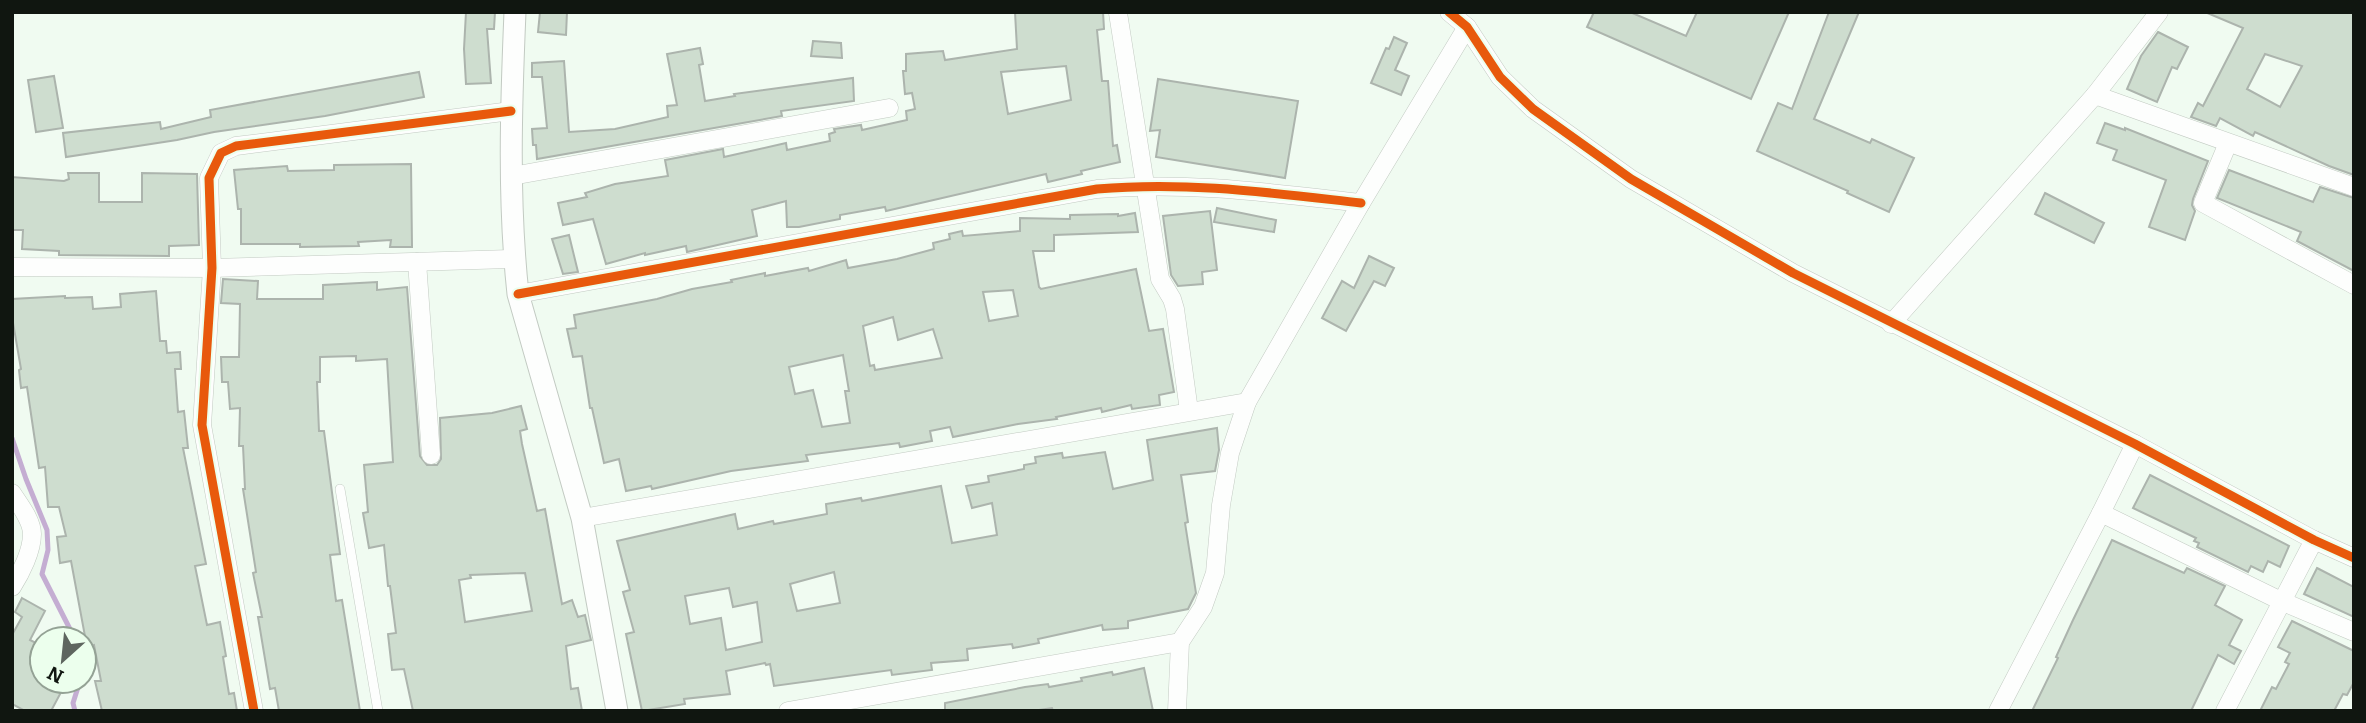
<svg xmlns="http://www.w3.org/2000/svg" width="2366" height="723" font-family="Bitter,serif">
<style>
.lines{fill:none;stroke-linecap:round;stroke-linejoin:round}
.stream{stroke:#c4add2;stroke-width:5}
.building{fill:#ceddcf;stroke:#acb4ad;stroke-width:2;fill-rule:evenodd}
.service-casing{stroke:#c2cac2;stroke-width:10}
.minor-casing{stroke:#c2cac2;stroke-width:19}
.tertiary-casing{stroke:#c2cac2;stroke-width:23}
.service{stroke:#fdfefd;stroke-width:9}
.minor{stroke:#fdfefd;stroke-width:18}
.tertiary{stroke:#fdfefd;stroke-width:21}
.cycleway-casing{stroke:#ecffed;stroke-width:13}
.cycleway{stroke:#e8590c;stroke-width:9}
</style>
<rect width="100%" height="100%" fill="#f0fbf1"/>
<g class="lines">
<!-- stream -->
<g class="stream">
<polyline points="12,438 26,479 47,530 48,550 42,574 75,639"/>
<polyline points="75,711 73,703 80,681"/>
</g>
</g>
<!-- building -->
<g class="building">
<polygon points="466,12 495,12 494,29 487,29 491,83 466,84 464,49"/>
<polygon points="540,12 567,12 566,35 538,32"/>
<path d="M1015 12H1103L1104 29 1097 30 1102 81H1108L1113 146 1117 145 1120 162 1081 171 1082 174 1048 182 1046 174 886 211 885 207 840 215V219L799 227H787L786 201 752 210 757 236 687 252 686 246 645 255V253L606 264 593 219 563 225 558 203 587 197 585 193 615 184 668 176 665 160 723 149 724 157 786 143 787 150 830 141 829 134 835 132 834 129 861 125 862 130 907 120 906 111 915 109 912 93 905 94 903 71H906V54L943 51 945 60 1017 49ZM1066 66 1071 100 1008 114 1001 72Z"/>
<polygon points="1594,12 1630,12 1686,36 1697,12 1789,12 1751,99 1587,27"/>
<polygon points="1829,12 1859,12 1814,119 1870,143 1872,139 1914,158 1889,212 1847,193 1848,191 1757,151 1778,103 1792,109"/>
<path d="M2205 12H2354V175L2329 166 2255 132 2253 136 2220 118 2216 126 2191 117 2198 103 2203 106 2243 28ZM2265 54 2302 66 2280 107 2247 89Z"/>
<polygon points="2158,32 2188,47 2177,69 2172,67 2157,102 2127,89 2141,56"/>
<polygon points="1394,37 1407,43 1395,70 1409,76 1401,95 1371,83 1386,48 1389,49"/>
<polygon points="813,41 841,43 842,58 811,56"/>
<polygon points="700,48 703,64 699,65 705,101 735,96 734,94 853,78 854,101 781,111 782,116 537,159 536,145 533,145 532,129 547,128 542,77 532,77 532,63 564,61 569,132 615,129 668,117 667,106 677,105 667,54"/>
<polygon points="419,72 424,97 325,116 214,132 177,140 66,157 63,133 160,122 161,129 211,117 210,110"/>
<polygon points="54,76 63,128 36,132 28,80"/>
<polygon points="1158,79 1298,101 1285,178 1156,157 1160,130 1150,131"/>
<polygon points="2105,123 2125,130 2125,128 2208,161 2193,199 2192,205 2195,211 2185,240 2149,227 2166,180 2113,160 2117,150 2097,143"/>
<polygon points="411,164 412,247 390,247 391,240 358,242 359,246 300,247 300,244 241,244 241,209 238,209 234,170 287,166 288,171 334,170 334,165"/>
<polygon points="2229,170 2313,202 2320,187 2354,198 2354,271 2297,241 2301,232 2217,198"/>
<polygon points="68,173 99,173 99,202 142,202 142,173 197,174 199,245 169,246 169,256 59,255 59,251 22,249 23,230 12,230 12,177 64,181 69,179"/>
<polygon points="2045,193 2104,223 2094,243 2035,214"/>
<polygon points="1217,208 1276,220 1274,232 1214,222"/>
<polygon points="1210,211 1217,270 1202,272 1203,284 1178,286 1171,275 1163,216"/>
<path d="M1135 213 1138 232 1054 235V251H1033L1039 287 1041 289 1136 269 1149 331 1163 329 1174 392 1159 395 1160 405 1132 409 1131 405 1102 412 1101 408 1056 417 1057 419 1018 424 953 437 950 427 930 431 932 441 900 447 899 443 806 455 808 461 731 471 652 489 651 486 626 491 619 459 604 463 592 408H590L582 356 573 357 567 329 576 328 574 315 657 299 692 289 732 282 731 280 765 273V276L808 268 809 271 846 260 848 268 897 259 934 249 933 243 950 239 949 234 962 231 963 236 1020 231V218L1070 219V215L1118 214V216ZM1013 290 1018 316 989 321 983 292ZM893 317 898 340 933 329 942 358 875 370 874 365 870 366 863 326ZM843 355 849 391H845L850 423 822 427 813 390 795 394 789 367Z"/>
<polygon points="569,235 578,272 563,274 552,239"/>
<polygon points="1369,256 1394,268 1385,286 1374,281 1346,331 1322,318 1342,281 1354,288"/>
<path d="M223 279 258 281 257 299H323V285L377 282V290L407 287 420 456 427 465H437L441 459 440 418 492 413 521 406 527 429 520 431 522 444 537 511 545 509 562 604 572 600 578 617 585 615 589 632 591 640 566 646 571 689 578 688 582 711H413L404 669 392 670 388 634 396 633 390 586H388L384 545 369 548 363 513 368 512 364 465 393 462 387 359 356 361V356L320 357V382H317L319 431H324L340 554 330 555 336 601 342 600 360 711H279L275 688 270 689 258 617H262L253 573 256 572 243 489H245L243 446H239L240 408 230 409 228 382H222L221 357H239L240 304 221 303ZM525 573 532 611 465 622 459 580 471 578 470 575Z"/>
<polygon points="156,291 160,341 166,341 167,353 180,352 181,369 175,369 178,412 184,411 188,448 183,448 206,564 195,566 207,625 220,622 226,656 223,657 229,694 234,693 237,711 102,711 95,681 101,681 94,645 87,647 71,561 60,563 57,537 66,536 59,507 48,507 45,467 39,468 27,387 21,388 19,370 21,369 12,317 12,299 65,296 65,298 92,297 93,309 121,307 120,294"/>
<path d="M1217 428 1219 450 1215 471 1181 475 1188 522 1185 523 1196 593 1188 609 1128 621V628L1103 630 1102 625 1038 639 1039 643 1013 648 1012 644 967 649 968 660 931 663 932 670 892 675 891 670 774 686 770 664 766 665 765 663 726 671 730 694 684 699 685 704 642 711 626 634 634 632 623 592 630 590 617 541 735 514 738 529 773 521 774 524 827 514 826 504 861 498 862 501 941 486 952 543 997 535 992 503 972 508 966 486 989 482 988 476 1024 469V465L1036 463 1035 457 1062 453 1063 458 1105 452 1113 489 1153 480 1147 440ZM834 572 840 603 797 611 790 584ZM729 588 733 607 757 602 762 642 726 650 721 618 690 624 685 596Z"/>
<polygon points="2150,475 2289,546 2280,567 2268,561 2263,572 2251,566 2248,572 2197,547 2199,543 2194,541 2196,538 2133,508"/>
<polygon points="2112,540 2184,573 2187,568 2225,586 2215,605 2242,620 2229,645 2241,651 2234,664 2218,655 2191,711 2032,711 2058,658 2056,657 2073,620"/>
<polygon points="2317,568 2354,587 2354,617 2304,594"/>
<polygon points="22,598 45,611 30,640 42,646 42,681 67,681 51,711 25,711 12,704 12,635 22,617 15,612"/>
<polygon points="2292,621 2354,651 2354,682 2347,695 2343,694 2334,711 2260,711 2272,687 2276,689 2289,664 2285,662 2290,653 2278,647"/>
<polygon points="1144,668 1153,711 1053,711 1052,708 1032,711 945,711 945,703 1025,687 1048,684 1049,687 1082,681 1081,678 1112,672 1113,675"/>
</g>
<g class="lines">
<!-- service casing -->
<g class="service-casing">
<polyline id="service" points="340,489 378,711"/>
</g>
<!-- minor casing -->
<g class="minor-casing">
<g id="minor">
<polyline points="1449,12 1467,27 1500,77 1533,109 1631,179 1793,273 2135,444 2314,540 2354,558"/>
<polyline points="1118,13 1160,279 1172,299 1175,309 1189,411"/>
<polyline points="2095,95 2354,187"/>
<polyline points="2228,143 2203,203 2354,285"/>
<polyline points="512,176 889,108"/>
<polyline points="417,262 431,455"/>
<polyline points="12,267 212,268 514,259"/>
<path d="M518 294 1097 189C1188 181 1272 193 1361 203"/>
<polyline points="1891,324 2095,95 2159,12"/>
<path d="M12 493C19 504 32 520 32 534 32 551 21 573 12 587"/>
<polyline points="2101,513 2281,601 2354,632"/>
<polyline points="582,518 1247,402"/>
<polyline points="254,711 202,425 212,268 209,178 221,153 236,146 511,111"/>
<polyline points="788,711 1180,642"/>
<polyline points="1177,711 1180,642 1203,607 1215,573 1221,505 1230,453 1247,402 1361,203 1467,27"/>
<polyline points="1998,711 2101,513 2135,444"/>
<polyline points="2225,711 2314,540"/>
</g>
</g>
<!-- tertiary casing -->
<g class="tertiary-casing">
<path id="tertiary" d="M515 12C511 106 508 201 518 294L582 518 617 711"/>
</g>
<!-- service -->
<use href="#service" class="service"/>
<!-- minor -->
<use href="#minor" class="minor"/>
<!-- tertiary -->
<use href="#tertiary" class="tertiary"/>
<!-- cycleway casing -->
<g class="cycleway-casing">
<g id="cycleway">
<polyline points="1449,12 1467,27 1500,77 1533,109 1631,179 1793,273 2135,444 2314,540 2354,558"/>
<path d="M518 294 1097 189C1188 181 1272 193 1361 203"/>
<polyline points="254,711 202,425 212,268 209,178 221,153 236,146 511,111"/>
</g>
</g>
<!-- cycleway -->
<use href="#cycleway" class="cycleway"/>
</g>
<!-- border -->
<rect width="2366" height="723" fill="none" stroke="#101610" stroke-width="28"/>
<!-- north arrow -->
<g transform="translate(63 660) rotate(207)"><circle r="33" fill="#ecffed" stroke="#94a295" stroke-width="2"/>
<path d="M0-5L12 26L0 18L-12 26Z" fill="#5e665f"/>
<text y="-10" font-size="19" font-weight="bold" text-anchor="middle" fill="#101610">N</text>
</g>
</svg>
